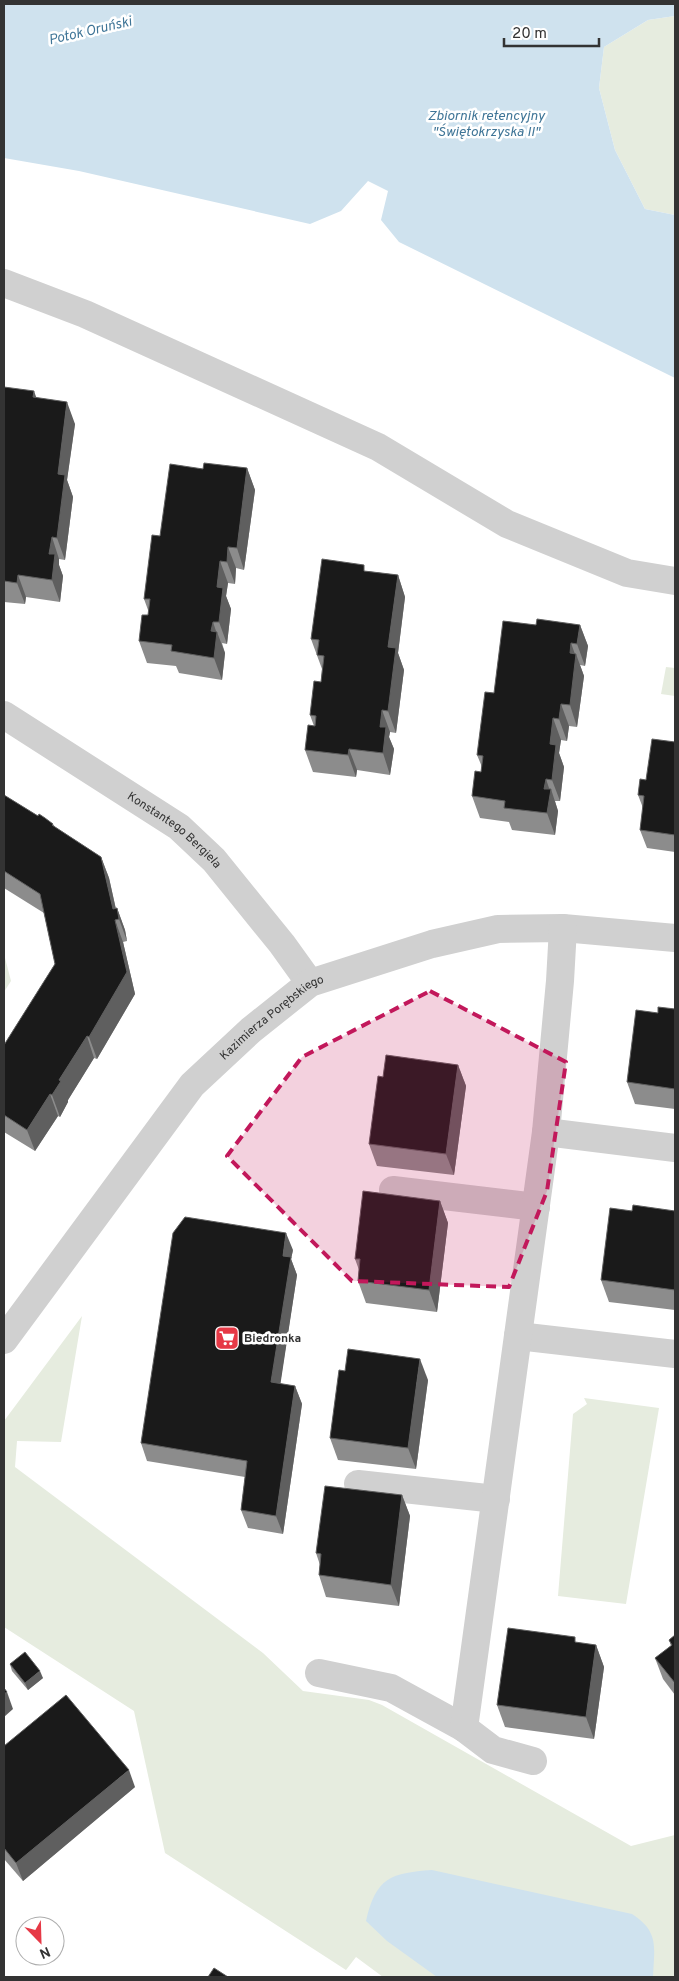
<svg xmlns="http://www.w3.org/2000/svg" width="679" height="1981" font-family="Overpass,sans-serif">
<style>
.green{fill:#e6ecdf}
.water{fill:#cfe2ee}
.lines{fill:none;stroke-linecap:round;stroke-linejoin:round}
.minor{stroke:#d0d0d0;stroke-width:28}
.wall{fill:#8c8c8c}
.shaded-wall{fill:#5f5f5f}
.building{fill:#1a1a1a;stroke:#5f5f5f}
.marked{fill:#c2185b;fill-opacity:0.2;stroke:#c2185b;stroke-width:4;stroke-dasharray:10 6;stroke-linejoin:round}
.labels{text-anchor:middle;stroke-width:5;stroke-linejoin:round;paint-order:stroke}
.street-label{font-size:12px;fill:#333;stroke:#fff}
.poi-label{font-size:12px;font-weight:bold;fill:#333;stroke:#fff;text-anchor:start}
.water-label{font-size:14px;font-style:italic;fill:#3f7597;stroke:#fff}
</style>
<rect width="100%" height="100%" fill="#fff"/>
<!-- green -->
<g class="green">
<polygon points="675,16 675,215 645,209 615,150 599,88 604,47 648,20"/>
<polygon points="666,667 675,668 675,696 661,694"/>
<polygon points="4,954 11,981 4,992"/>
<polygon points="82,1316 61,1442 17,1441 15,1467 263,1653 303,1691 369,1700 382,1705 631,1846 675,1835 675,1977 383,1977 356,1957 346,1970 165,1853 134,1711 4,1627 4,1421"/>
<polygon points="584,1398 659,1408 626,1604 558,1596 573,1414 587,1404"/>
</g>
<!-- water -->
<g class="water">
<polygon points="4,4 675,4 675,16 648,20 604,47 599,88 615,150 645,209 675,215 675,378 399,242 381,220 388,191 368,181 341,211 310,224 79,171 4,158"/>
<path d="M432 1870 632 1914C660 1932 654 1948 653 1977H437L387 1941 366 1921C376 1878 390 1873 432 1870Z"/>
</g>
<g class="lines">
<!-- minor -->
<g class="minor">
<polyline points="4,283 85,314 378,447 507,524 627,573 675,581"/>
<path id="s1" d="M4 715 179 827 214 860 282 944 310 983"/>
<polyline points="546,1132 675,1148"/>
<polyline points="393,1190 536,1207"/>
<polyline points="518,1336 675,1354"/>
<path id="s2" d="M4 1340 192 1085 251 1030 310 983 432 944 498 929 563 928 675 938"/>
<polyline points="358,1484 496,1499"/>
<polyline points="319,1673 391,1688 464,1728 493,1750 533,1761"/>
<polyline points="464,1728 546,1132 560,981 563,928"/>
</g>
</g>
<!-- wall -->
<g class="wall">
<polygon points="4,387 37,398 75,424 67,480 73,497 65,560 59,559 59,565 63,576 60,602 26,597 25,604 4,602"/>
<polygon points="247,468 255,490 244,570 236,568 235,584 228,583 226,596 231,609 227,644 222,643 225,653 222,680 179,673 176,666 147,663 139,641 148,615 148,610 144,599 160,536"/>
<polygon points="367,571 398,575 405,597 398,653 404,670 396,733 390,732 389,737 394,749 390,775 357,770 356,777 313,772 305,750 314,726 310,715 321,682 322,669 311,639"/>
<polygon points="536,625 580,625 588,646 585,666 580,665 584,676 577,727 569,726 567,741 561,740 559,753 564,767 560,801 555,801 558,811 555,835 512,830 509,822 480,818 472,796 481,772 482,767 477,755 494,693"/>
<polygon points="675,742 675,852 647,848 640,830 643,808 638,795 646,780"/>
<polygon points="4,795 38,816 53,824 55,827 101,857 109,878 116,909 117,908 125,930 127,941 123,942 135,994 97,1059 94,1058 68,1100 68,1102 60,1117 58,1116 35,1151 4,1132 4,1045 55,964 44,913 4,888"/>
<polygon points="675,1009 675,1109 635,1104 627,1082"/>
<polygon points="458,1065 466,1086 454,1175 377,1166 369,1144 383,1077"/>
<polygon points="440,1201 448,1223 437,1312 366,1303 358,1281 359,1270 355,1259"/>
<polygon points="632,1211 675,1211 675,1310 609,1302 601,1280"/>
<polygon points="293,1250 291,1259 297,1275 280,1384 295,1386 302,1404 283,1534 248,1528 241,1510 245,1477 147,1461 141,1443"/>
<polygon points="428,1380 416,1469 338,1460 330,1438"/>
<polygon points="402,1495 410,1516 399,1606 326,1597 319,1575 320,1565 316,1553"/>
<polygon points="675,1635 675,1695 663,1679 655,1658 671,1646 669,1640"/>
<polygon points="577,1643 596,1645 604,1667 594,1739 505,1727 497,1705"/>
<polygon points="10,1664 43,1678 28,1690 12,1671"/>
<polygon points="4,1746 135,1787 23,1881 4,1859"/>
</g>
<!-- shaded-wall -->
<g class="shaded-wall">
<polygon points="34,391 42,413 33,397"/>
<polygon points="67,402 75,424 67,480 73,497 65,560 57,538 58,474"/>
<polygon points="247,468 255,490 244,570 237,548"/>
<polygon points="52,537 59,559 59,565 63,576 60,602 52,580 49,554"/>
<polygon points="228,547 236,568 235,584 227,562"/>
<polygon points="220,561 228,583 226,596 231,609 227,644 219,622 217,587"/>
<polygon points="18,575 26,597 25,604 17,583"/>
<polygon points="398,575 405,597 398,653 404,670 396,733 388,711 388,647"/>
<polygon points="213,622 217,634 217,632 225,653 222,680 214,658 211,631"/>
<polygon points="580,625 588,646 585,666 577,644"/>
<polygon points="571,643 576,657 576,654 584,676 577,727 570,705 570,653"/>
<polygon points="561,704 569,726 567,741 559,719"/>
<polygon points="382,710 390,732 389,737 394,749 390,775 383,753 380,727"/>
<polygon points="553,718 561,740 559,753 564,767 560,801 552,780 550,744"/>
<polygon points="349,749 357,770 356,777 348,755"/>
<polygon points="546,779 550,791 551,789 558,811 555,835 547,813 544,789"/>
<polygon points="101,857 109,878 118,919 113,909"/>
<polygon points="117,908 125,930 127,941 119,919"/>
<polygon points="115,920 123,942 135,994 97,1059 89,1037"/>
<polygon points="87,1036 94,1058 68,1100 68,1102 60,1117 52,1095 59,1080"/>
<polygon points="458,1065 466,1086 454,1175 446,1154"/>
<polygon points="50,1094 58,1116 35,1151 27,1130"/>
<polygon points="440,1201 448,1223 437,1312 429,1290"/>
<polygon points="286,1233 293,1250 291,1259 297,1275 278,1400 271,1382 283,1256"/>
<polygon points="420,1359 428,1380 416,1469 408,1448"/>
<polygon points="295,1386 302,1404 283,1534 276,1516"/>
<polygon points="402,1495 410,1516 399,1606 391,1585"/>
<polygon points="596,1645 604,1667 594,1739 586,1717"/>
<polygon points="40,1671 43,1678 28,1690 25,1683"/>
<polygon points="7,1692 13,1709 4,1717 4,1694"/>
<polygon points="129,1770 135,1787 23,1881 16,1863"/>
</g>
<!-- building -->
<g class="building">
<polygon points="4,387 34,391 33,397 67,402 58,474 65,475 57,538 52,537 49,554 55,554 52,580 18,575 17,583 4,581"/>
<polygon points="204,463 247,468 237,548 228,547 227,562 220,561 217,587 223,588 219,622 213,622 211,631 217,632 214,658 171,651 172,645 139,641 142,615 148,615 150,599 144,599 152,535 160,536 170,464 203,469"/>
<polygon points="322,559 364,565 364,571 398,575 388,647 396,648 388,711 382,710 380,727 386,727 383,753 349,749 348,755 305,750 308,725 315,726 316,716 310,715 314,681 321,682 324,656 317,655 319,640 311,639"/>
<polygon points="537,619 580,625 577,644 571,643 570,653 576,654 570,705 561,704 559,719 553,718 550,744 556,745 552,780 546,779 544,789 551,789 547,813 504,808 505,801 472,796 475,771 481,772 483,756 477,755 485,692 494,693 503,621 536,625"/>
<polygon points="652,739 675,742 675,835 640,830 644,796 638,795 640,779 646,780"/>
<polygon points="4,795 38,816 39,814 45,818 53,824 52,825 101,857 113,909 117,908 119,919 115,920 127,972 89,1037 87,1036 59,1080 61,1081 52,1095 50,1094 27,1130 4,1115 4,1045 55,964 40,894 4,871"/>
<polygon points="658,1007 675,1009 675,1089 627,1082 636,1010 658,1013"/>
<polygon points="386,1055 458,1065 446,1154 369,1144 378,1076 383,1077"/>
<polygon points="363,1191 440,1201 429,1290 358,1281 360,1259 355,1259"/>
<polygon points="633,1205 675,1211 675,1290 601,1280 610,1208 632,1211"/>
<polygon points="185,1217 286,1233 283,1256 291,1257 271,1382 295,1386 276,1516 241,1510 247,1461 141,1443 173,1233"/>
<polygon points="348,1349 420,1359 408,1448 330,1438 339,1370 345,1371"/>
<polygon points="325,1486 402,1495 391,1585 319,1575 321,1554 316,1553"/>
<polygon points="508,1628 575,1637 575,1642 596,1645 586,1717 497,1705"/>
<polygon points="675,1635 675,1683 655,1658 672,1645 669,1640"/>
<polygon points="25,1652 40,1671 25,1683 10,1664"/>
<polygon points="4,1688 7,1692 4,1694"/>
<polygon points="66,1695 129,1770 16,1863 4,1848 4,1746"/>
<polygon points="214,1968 228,1977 208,1977"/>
</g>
<!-- marked area -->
<path class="marked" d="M430 991 566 1062 547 1191 509 1287 352 1281 227 1156 302 1057Z"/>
<!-- icons -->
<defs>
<g id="supermarket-square" transform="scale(1.25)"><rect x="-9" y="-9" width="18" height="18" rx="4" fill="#e63946" stroke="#fff"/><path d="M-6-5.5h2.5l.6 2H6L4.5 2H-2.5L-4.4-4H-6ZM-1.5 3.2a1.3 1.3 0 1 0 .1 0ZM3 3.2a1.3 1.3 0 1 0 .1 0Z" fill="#fff"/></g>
</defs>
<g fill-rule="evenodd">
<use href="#supermarket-square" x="227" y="1338"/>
</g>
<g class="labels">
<!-- street labels -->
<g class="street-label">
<text dy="4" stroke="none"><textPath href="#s1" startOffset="206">Konstantego Bergiela</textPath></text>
<text dy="4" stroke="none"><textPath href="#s2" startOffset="422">Kazimierza Porębskiego</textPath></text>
</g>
<!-- poi labels -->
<g class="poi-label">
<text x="244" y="1342">Biedronka</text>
</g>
<!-- water labels -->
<g class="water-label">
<text transform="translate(90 30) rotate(-13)" y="5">Potok Oruński</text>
<text x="486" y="120">Zbiornik retencyjny<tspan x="486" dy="16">"Świętokrzyska II"</tspan></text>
</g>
</g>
<!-- border -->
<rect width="679" height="1981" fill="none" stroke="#333333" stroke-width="10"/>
<!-- north arrow -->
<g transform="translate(40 1941) rotate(157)"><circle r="24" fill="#ffffff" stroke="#adadad"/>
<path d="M0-4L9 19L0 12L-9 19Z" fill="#e63946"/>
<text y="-8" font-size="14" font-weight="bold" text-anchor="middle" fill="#333333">N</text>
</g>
<!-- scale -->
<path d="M504 38v8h95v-8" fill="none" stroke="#333333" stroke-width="2.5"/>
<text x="512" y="38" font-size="15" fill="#333333" stroke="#ffffff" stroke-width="4" paint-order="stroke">20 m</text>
</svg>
